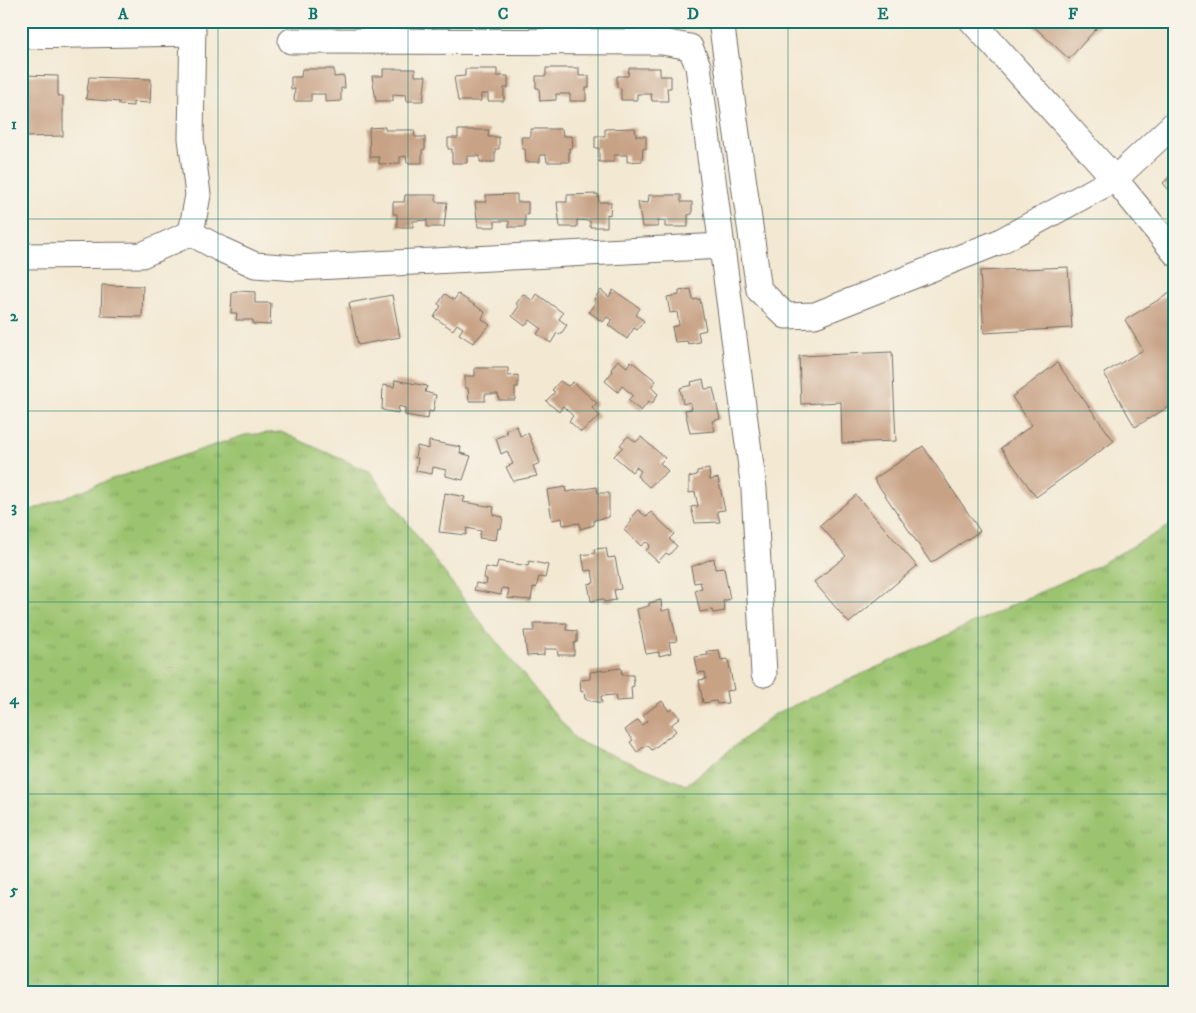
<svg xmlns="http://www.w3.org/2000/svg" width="1196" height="1013" font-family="'IM FELL DW Pica',serif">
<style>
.grass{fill:url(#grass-tufts);stroke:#64784d}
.building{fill:#c8a285}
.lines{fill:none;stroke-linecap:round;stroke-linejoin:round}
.minor-casing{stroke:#716d65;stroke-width:27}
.minor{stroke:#fff;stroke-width:25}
.grid{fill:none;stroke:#0f766e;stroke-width:1;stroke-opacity:0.55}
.neatline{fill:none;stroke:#0f766e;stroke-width:2}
.grid-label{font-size:16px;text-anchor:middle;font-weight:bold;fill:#0f766e}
</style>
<defs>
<pattern id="grass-tufts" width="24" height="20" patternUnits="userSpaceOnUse" patternTransform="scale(1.25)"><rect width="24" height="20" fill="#9cc46f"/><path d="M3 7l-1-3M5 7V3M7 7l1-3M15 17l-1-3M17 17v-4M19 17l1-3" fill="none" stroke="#7f9f5b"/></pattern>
</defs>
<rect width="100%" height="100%" fill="#f7f3e8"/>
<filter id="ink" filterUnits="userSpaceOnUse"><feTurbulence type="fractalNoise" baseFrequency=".02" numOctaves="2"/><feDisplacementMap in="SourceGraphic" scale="10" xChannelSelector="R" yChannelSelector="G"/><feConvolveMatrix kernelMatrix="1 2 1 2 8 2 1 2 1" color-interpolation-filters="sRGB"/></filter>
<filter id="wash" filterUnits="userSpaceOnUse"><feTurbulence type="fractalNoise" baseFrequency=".0096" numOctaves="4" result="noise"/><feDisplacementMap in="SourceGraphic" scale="20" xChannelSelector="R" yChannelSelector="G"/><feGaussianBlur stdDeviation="1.12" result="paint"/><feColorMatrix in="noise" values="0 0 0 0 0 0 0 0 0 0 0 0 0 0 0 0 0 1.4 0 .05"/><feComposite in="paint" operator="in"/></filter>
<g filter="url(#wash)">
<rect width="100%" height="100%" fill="#f3e8d2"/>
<!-- grass -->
<polygon class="grass" points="281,432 370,472 482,624 577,741 686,785 773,715 1095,567 1175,523 1175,992 21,992 21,514 112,479 245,435"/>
<g id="blocks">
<!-- building -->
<g class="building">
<polygon points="1028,21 1103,21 1069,59"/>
<polygon points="546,68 579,68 579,76 589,76 589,88 586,88 586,101 570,101 570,94 556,94 556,100 540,101 539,88 536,88 536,76 546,76"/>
<polygon points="629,68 660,68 660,76 671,76 671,88 667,88 668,101 652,101 651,94 637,94 637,100 621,100 621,88 617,87 617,76 628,76"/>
<polygon points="302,69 334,69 334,77 344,76 345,88 341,88 341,101 325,102 325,94 311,94 311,101 294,101 295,89 291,89 291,77 301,77"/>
<polygon points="383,69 415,69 415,76 426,76 423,101 407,101 406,95 393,94 393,101 376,101 372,76 383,76"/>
<polygon points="465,69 497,69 497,76 508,76 508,88 504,88 504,101 488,101 488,94 481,94 481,101 458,101 454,77 465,76"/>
<polygon points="21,75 58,76 58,96 63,96 63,136 21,137"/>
<polygon points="89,77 151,79 150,103 133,102 133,106 119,105 119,102 86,99"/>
<polygon points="385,127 385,130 414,130 415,137 425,137 425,149 422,150 422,163 407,163 406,156 400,157 400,163 379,164 379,157 370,157 369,128"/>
<polygon points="635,128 636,136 646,136 646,149 643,148 642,161 627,162 627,155 614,155 614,162 599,162 599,148 595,148 595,136 605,136 605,129"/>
<polygon points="531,129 562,129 563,136 572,136 573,148 569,148 569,162 547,162 546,155 540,155 540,162 526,162 525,149 522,149 521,137 531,137"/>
<polygon points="458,130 489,130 488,137 499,137 499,149 495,149 495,162 480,162 480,156 467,156 467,163 452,163 452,149 448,149 448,138 458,138"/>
<polygon points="1175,173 1175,197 1163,183"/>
<polygon points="517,194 517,202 528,202 528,215 525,214 525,227 509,227 509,221 495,221 495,227 478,227 475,202 486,202 486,195"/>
<polygon points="405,195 436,195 436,202 447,202 444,227 427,227 427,220 413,221 413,227 397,227 397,214 393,214 393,202 404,202"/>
<polygon points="567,195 598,194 599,202 611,202 610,215 607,214 607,227 590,227 590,221 577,220 577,227 560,227 557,202 567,202"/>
<polygon points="649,195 681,195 681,202 692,202 692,214 688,215 688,227 665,227 665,221 658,221 658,227 642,227 638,202 648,203"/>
<polygon points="1068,267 1072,328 984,333 980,271"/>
<polygon points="102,285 143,286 142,317 101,316"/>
<polygon points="691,289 693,300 700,299 706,330 698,332 700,342 688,344 687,341 675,342 672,327 679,325 677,312 670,313 667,297 679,295 679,291"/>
<polygon points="601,290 609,297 613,290 640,308 636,315 644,321 637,330 634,328 627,339 608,325 612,320 607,317 603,322 589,312 596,301 594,299"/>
<polygon points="241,291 255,292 255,303 271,303 270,325 253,324 253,320 236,320 237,313 231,313 232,293"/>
<polygon points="1170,293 1175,301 1175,403 1135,427 1104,373 1143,350 1125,320"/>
<polygon points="445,294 454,300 458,294 485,312 482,319 490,325 473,343 459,334 463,328 457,324 453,330 434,317 441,306 438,304"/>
<polygon points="523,294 533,301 537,294 563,313 559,319 567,325 560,335 557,333 551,343 537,334 541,328 530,320 525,326 512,316 519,306 516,304"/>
<polygon points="392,295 400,337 358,345 349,303"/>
<polygon points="892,352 896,441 842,443 841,402 801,404 799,356"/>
<polygon points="618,360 627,367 631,361 656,381 651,387 658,394 652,404 649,401 641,411 628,400 633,395 622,386 618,392 605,381 613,371 611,369"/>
<polygon points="1057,363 1114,441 1036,497 1001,448 1032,425 1012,397"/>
<polygon points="475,368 508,368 508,376 518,375 518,387 515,387 515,400 499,400 498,394 485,394 485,401 469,401 468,388 465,388 465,376 475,376"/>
<polygon points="703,379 705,389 713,388 720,419 712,421 715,431 690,433 685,410 692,409 690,402 683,404 680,388 692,385 691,382"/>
<polygon points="395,380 427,386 425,392 436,395 433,412 429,411 428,419 405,415 405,408 399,406 398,413 382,410 383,385 394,387"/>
<polygon points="560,381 568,386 573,382 597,403 592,408 600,416 581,432 569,421 573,416 563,406 559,412 546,401 555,392 552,390"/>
<polygon points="517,426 520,436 528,433 540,463 533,466 537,476 513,481 506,467 513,464 507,451 501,454 496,438 507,434 506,430"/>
<polygon points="628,436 636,442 641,437 665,458 660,463 668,471 649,487 637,476 641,471 636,467 632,472 614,456 623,447 620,445"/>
<polygon points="429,441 461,447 460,453 471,456 463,480 446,476 446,470 433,467 432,474 416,471 418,458 415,458 417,446 429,449"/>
<polygon points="923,446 980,531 931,563 874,479"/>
<polygon points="709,469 710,480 718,478 725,510 717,511 720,522 695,523 691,507 698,506 695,492 689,493 689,477 697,475 697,471"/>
<polygon points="565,487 566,492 597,487 598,493 609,493 609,517 594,520 594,525 580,529 580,523 563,525 562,518 552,520 547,490"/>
<polygon points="445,493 465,497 463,502 494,507 493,515 503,517 501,529 498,528 496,540 479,538 481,531 467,528 466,535 439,532"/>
<polygon points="856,495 917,566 849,623 814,582 846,556 820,525"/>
<polygon points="638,510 647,517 651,512 674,534 669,539 677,546 669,555 666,553 658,562 646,551 650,546 649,544 646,542 641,546 624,530 632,521 630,518"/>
<polygon points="606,548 608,558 615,557 621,589 614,590 616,600 604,602 603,599 591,601 588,584 594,583 592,570 585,571 582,555 595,553 594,549"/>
<polygon points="714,558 715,569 724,568 730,599 723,601 725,611 713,613 712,610 700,612 695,590 702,588 700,582 694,583 691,567"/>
<polygon points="498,561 528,566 529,561 548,565 545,578 539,577 536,588 533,587 531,600 507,598 509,589 502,588 501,595 474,590 476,583 486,585 487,579 484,578 486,567 496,569"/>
<polygon points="661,600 662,611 670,609 677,641 669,642 671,653 659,656 659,652 646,654 637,609 649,606 649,603"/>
<polygon points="534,623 567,623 566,630 577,631 577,642 574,643 574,655 558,655 557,649 544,649 544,655 527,656 524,631 534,631"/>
<polygon points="719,650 721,660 728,659 734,690 726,691 728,703 717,704 716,701 703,703 699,680 706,679 705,672 698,673 695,657 708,655 707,651"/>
<polygon points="621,668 622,675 633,675 634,686 631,687 632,700 616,701 615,695 601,696 602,703 585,699 584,691 581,692 580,680 590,679 590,672"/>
<polygon points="662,701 669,711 672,709 680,718 671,725 676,731 652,750 647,745 637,752 630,742 633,740 625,730 638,720 642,725 647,721 643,715"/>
</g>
</g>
</g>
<g filter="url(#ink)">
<use href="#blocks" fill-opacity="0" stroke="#716d65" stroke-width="1"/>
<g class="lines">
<!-- minor casing -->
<g class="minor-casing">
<g id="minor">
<polyline points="193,21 191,138 198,195 191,233 220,249 255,265 297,268 722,246"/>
<polyline points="721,21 759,290 786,316 815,315 999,242 1115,179 1175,123"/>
<polyline points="972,21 1115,179 1175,253"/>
<polyline points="21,36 193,33"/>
<polyline points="291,41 662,42 690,47 698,66 754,489 764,674"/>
<polyline points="21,256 142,255 191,233"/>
</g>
</g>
<!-- minor -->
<use href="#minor" class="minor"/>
</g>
</g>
<!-- grid -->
<path class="grid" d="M218 21V992M408 21V992M598 21V992M788 21V992M978 21V992M21 219H1175M21 411H1175M21 602H1175M21 794H1175"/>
<!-- margin -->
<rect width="1196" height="1013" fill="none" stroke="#f7f3e8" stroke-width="55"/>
<rect x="28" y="28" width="1140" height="958" class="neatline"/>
<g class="grid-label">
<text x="123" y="19">A</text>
<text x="313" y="19">B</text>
<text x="503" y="19">C</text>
<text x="693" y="19">D</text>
<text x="883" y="19">E</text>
<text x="1073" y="19">F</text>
<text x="14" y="129">1</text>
<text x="14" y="321">2</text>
<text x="14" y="512">3</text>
<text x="14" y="704">4</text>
<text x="14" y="895">5</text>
</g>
</svg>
